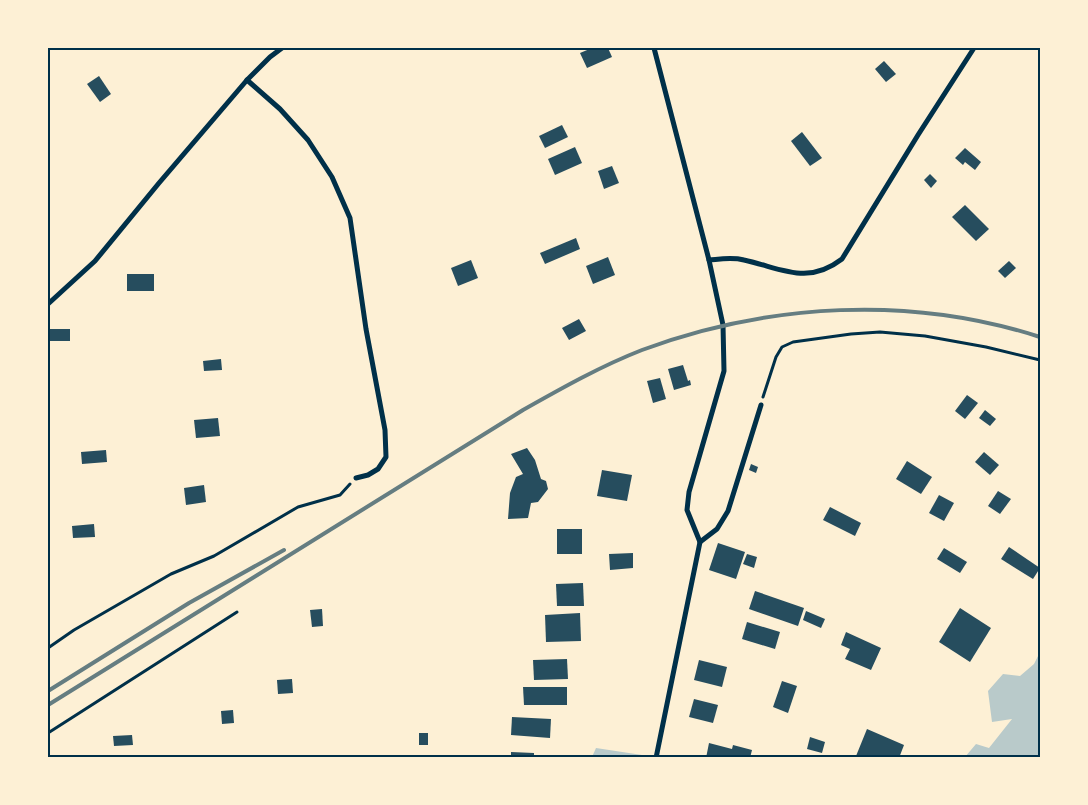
<svg xmlns="http://www.w3.org/2000/svg" width="1088" height="805" font-family="'Titillium Web',sans-serif">
<style>
.green{fill:#b9caca}
.building{fill:#264d5e}
.lines{fill:none;stroke-linecap:round;stroke-linejoin:round}
.path{stroke:#003049;stroke-width:3}
.minor{stroke:#003049;stroke-width:5}
.rail{stroke:#657d81;stroke-width:4}
.neatline{fill:none;stroke:#003049;stroke-width:2}
</style>
<rect width="100%" height="100%" fill="#fdf0d5"/>
<!-- green -->
<g class="green">
<polygon points="1040,652 1040,757 965,757 976,744 989,748 1012,719 992,722 988,691 1003,674 1020,676 1034,664"/>
<polygon points="596,748 642,755 645,757 592,757"/>
</g>
<!-- building -->
<g class="building">
<polygon points="592,48 608,48 612,57 587,68 580,53"/>
<polygon points="884,61 896,74 886,82 875,69"/>
<polygon points="99,76 111,94 100,102 87,84"/>
<polygon points="562,125 568,137 545,148 539,136"/>
<polygon points="802,132 822,158 810,166 791,141"/>
<polygon points="575,147 582,163 555,175 548,159"/>
<polygon points="965,148 981,162 975,170 965,162 963,165 955,158"/>
<polygon points="612,166 619,183 604,189 598,171"/>
<polygon points="930,174 937,181 931,188 924,180"/>
<polygon points="965,205 989,229 976,241 952,217"/>
<polygon points="576,238 580,249 545,264 540,253"/>
<polygon points="608,257 615,275 593,284 586,266"/>
<polygon points="471,260 478,278 458,286 451,268"/>
<polygon points="1009,261 1016,268 1005,278 998,271"/>
<rect x="127" y="274" width="27" height="17"/>
<polygon points="579,319 586,331 569,340 562,328"/>
<rect x="48" y="329" width="22" height="12"/>
<polygon points="221,359 222,370 204,371 203,361"/>
<polygon points="683,365 688,381 690,380 691,385 674,390 668,369"/>
<polygon points="660,378 666,399 653,403 647,381"/>
<polygon points="967,395 978,403 965,419 955,411"/>
<polygon points="985,410 996,419 990,426 979,418"/>
<polygon points="218,418 220,436 196,438 194,420"/>
<polygon points="527,448 535,460 541,479 546,481 548,489 538,502 531,503 528,518 508,519 510,493 516,477 523,474 511,454"/>
<polygon points="106,450 107,462 82,464 81,452"/>
<polygon points="984,452 999,465 990,475 975,462"/>
<polygon points="907,461 932,477 921,494 896,479"/>
<polygon points="751,464 758,467 756,473 749,470"/>
<polygon points="602,470 632,475 627,501 597,496"/>
<polygon points="204,485 206,502 186,505 184,488"/>
<polygon points="998,491 1011,499 1000,514 988,506"/>
<polygon points="939,495 954,503 944,521 929,513"/>
<polygon points="830,507 861,523 855,536 823,520"/>
<polygon points="94,524 95,537 73,538 72,526"/>
<rect x="557" y="529" width="25" height="25"/>
<polygon points="718,543 745,552 736,579 709,570"/>
<polygon points="1009,547 1040,568 1033,579 1001,559"/>
<polygon points="944,548 967,562 960,573 937,559"/>
<polygon points="633,553 633,568 610,570 609,554"/>
<polygon points="747,554 757,557 754,568 743,564"/>
<polygon points="583,583 584,606 557,606 556,584"/>
<polygon points="755,591 804,608 798,626 749,609"/>
<polygon points="960,608 991,628 970,662 939,642"/>
<polygon points="322,609 323,626 312,627 310,610"/>
<polygon points="806,611 825,619 821,628 803,620"/>
<polygon points="580,613 581,641 546,642 545,615"/>
<polygon points="747,622 780,632 775,649 742,639"/>
<polygon points="846,632 881,648 871,670 845,659 850,649 841,645"/>
<polygon points="567,659 568,679 534,680 533,660"/>
<polygon points="699,660 727,667 722,687 694,680"/>
<polygon points="292,679 293,693 278,694 277,680"/>
<polygon points="782,681 797,686 788,713 773,707"/>
<polygon points="523,687 567,687 567,705 524,705"/>
<polygon points="694,699 718,705 713,723 689,717"/>
<polygon points="233,710 234,723 222,724 221,711"/>
<polygon points="512,717 551,719 550,738 511,735"/>
<polygon points="867,729 904,745 899,758 861,758 856,756"/>
<rect x="419" y="733" width="9" height="12"/>
<polygon points="132,735 133,745 114,746 113,736"/>
<polygon points="810,737 825,742 822,753 807,749"/>
<polygon points="709,743 732,749 733,745 752,750 750,758 706,758"/>
<polygon points="511,752 534,753 534,758 511,758"/>
</g>
<g class="lines">
<!-- path -->
<g class="path">
<polyline points="763,397 776,357 782,347 793,342 851,334 880,332 925,336 986,347 1040,360"/>
<polyline points="48,648 74,630 171,574 214,556 298,507 340,495 350,484"/>
<polyline points="48,733 237,612"/>
</g>
<!-- minor -->
<g class="minor">
<polyline points="654,48 709,260 723,325 724,371 689,492 687,510 700,542 656,758"/>
<polyline points="247,80 280,109 308,140 332,177 350,218 366,329 385,430 386,457 378,469 368,475 356,478"/>
<path d="M709 260C721 259 732 257 744 260 781 268 807 286 842 259L918 135 974 48"/>
<polyline points="48,304 95,261 159,183 247,80 270,57 282,48"/>
<polyline points="700,542 717,529 728,511 761,405"/>
</g>
<!-- rail -->
<g class="rail">
<polyline points="48,691 189,603 284,550"/>
<path d="M48 705 523 410C562 388 601 366 642 350 769 303 911 295 1040 337"/>
</g>
</g>
<!-- border -->
<rect width="1088" height="805" fill="none" stroke="#fdf0d5" stroke-width="98"/>
<rect x="49" y="49" width="990" height="707" class="neatline"/>
</svg>
